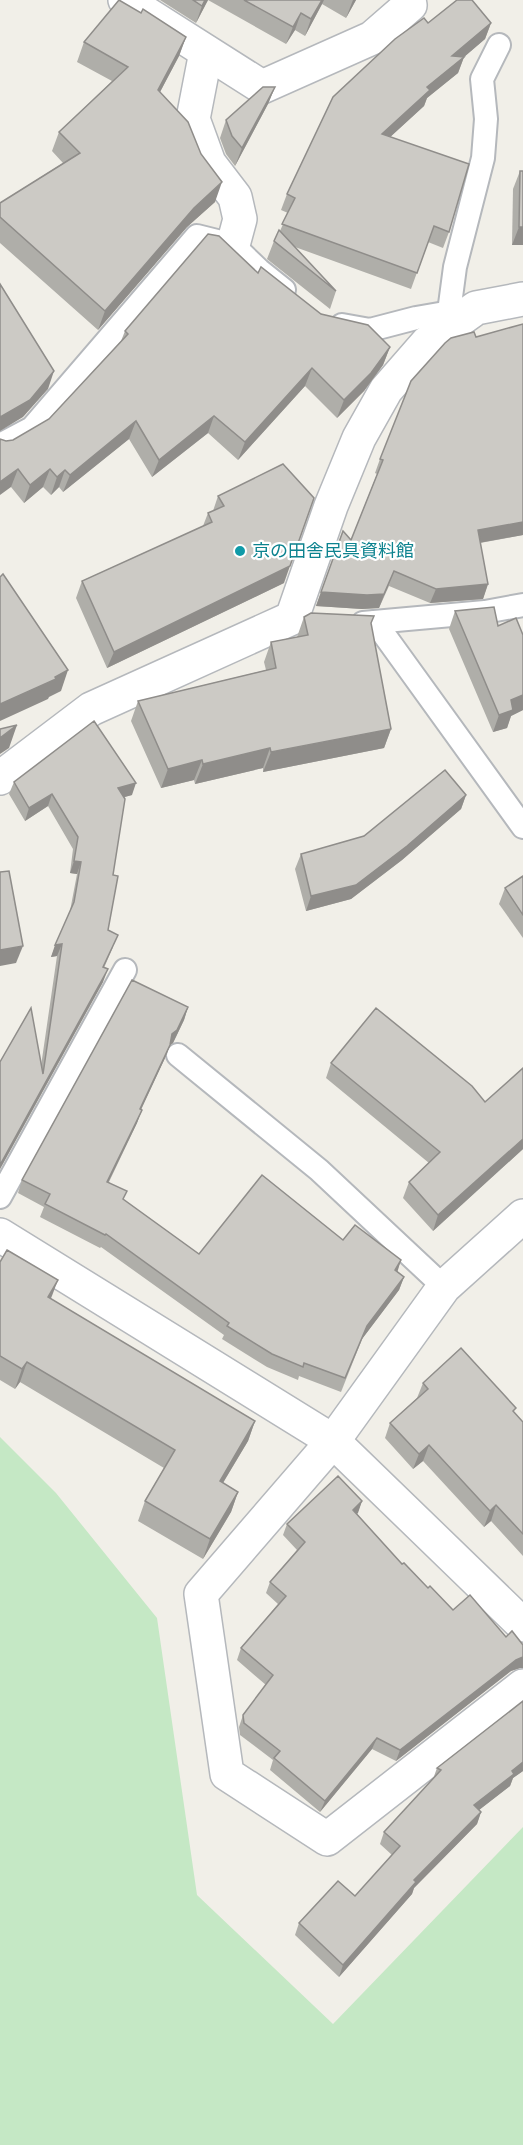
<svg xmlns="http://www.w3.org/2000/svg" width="523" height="2145" font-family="Rubik,'Noto Sans JP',sans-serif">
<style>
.green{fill:#c5e8c5}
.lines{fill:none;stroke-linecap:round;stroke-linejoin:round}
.lane-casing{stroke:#b5b8bc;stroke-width:26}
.street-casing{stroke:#b5b8bc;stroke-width:36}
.lane{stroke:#fff;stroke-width:22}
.street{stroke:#fff;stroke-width:33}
.wall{fill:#afaea9}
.shaded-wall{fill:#8f8d8a}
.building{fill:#cccac5;stroke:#8f8d8a;stroke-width:1.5}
.culture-dot{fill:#0f9aa8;stroke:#fff;stroke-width:2}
.labels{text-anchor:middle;stroke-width:4.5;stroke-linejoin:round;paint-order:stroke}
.culture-label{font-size:18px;fill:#0d838f;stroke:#fff;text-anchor:start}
</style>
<rect width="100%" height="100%" fill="#f1efe8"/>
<!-- green -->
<polygon class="green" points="0,1437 56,1493 157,1618 197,1895 333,2024 523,1827 523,2145 0,2145"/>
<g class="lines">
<!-- lane casing -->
<g class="lane-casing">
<g id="lane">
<polyline points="449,312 455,267 483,158 486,119 482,79 499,45"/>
<polyline points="342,325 370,330 416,318 468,309"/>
<polyline points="0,445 32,428 197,236 233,245 259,270 284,290"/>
<polyline points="375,622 523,827"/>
<polyline points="363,623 485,612 523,605"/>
<polyline points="178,1055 319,1170 444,1287"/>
<polyline points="0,1197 125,970"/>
</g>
</g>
<!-- street casing -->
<g class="street-casing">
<g id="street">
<polyline points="125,0 262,87 372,38 410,5 409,0"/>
<polyline points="206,52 193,119 209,163 235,197 240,219 233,245"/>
<polyline points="0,778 91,709 292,618 331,506 359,438 386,390 427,343 476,308 523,299"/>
<polyline points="523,1216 444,1287 333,1441 201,1594 227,1774 327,1839 523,1686"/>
<polyline points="0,1235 333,1441 523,1625"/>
</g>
</g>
<!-- lane -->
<use href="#lane" class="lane"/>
<!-- street -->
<use href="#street" class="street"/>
</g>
<!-- wall -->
<g class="wall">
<polygon points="160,0 208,0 196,23"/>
<polygon points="208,0 356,0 346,18 322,4 305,36 295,30 286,44"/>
<polygon points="141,13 186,37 179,56 160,92 215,202 187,227 98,330 0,243 0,203 63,163 52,151 59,132 112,81 77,62 84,42"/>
<polygon points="428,23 491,23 485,39 464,57 458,73 427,98 424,106 390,137 449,232 443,248 428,242 411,289 295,247 336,291 330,309 267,259 274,241 280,231 288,213 281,210 287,194"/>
<polygon points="275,87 268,104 235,166 226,154 220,138 226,120"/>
<polygon points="520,171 523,171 523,245 512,245 513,189"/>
<polygon points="258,273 321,314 390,347 383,365 364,391 337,418 305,386 238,460 208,433 152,477 129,439 63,492 59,487 51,495 43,487 24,503 11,487 6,441 13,440 49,419 121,341 125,331"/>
<polygon points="523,324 523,535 480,543 488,584 483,599 430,603 389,586 379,608 362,609 316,606 343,531 351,540 377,474 375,473 380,459 476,337"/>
<polygon points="218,496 284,583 107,668 76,598 82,581 203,526 208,513 213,511"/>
<polygon points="455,611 523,635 523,710 511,716 507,728 493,732 449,629"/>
<polygon points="304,617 371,624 391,729 384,748 263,772 263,768 195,784 194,780 161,788 131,721 138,701 266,670 264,662 271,642 297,637"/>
<polygon points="14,782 132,795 124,797 113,875 108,930 113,947 104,968 103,982 0,1169 0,1062 41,1066 57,956 51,957 70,911 77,874 70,873 73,849 48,806 25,821 9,794"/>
<polygon points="466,795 461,809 402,860 351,899 306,911 295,869 301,854 364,836"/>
<polygon points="523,876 523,938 499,904 505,888"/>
<polygon points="188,1007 184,1020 173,1043 170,1045 165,1058 141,1110 137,1123 109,1182 124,1200 199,1254 343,1240 401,1260 397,1271 404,1277 399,1290 362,1339 341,1392 299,1376 298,1380 267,1367 222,1339 224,1335 101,1247 100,1248 40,1217 44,1207 18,1193 22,1180"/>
<polygon points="331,1063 485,1102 523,1068 523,1149 433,1231 403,1198 409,1182 429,1163 326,1078"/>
<polygon points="0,1262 51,1299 255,1421 248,1441 223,1483 238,1492 231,1512 203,1559 138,1521 145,1501 164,1468 20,1382 15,1389 0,1380"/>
<polygon points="423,1383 514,1412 523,1422 523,1556 491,1521 484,1527 423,1461 413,1469 385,1438 390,1423 417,1398"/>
<polygon points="362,1501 357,1514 402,1564 428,1588 453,1610 523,1645 523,1668 520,1668 511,1671 396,1761 372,1749 320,1812 270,1770 273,1760 240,1735 239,1727 243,1715 266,1685 237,1660 241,1648 278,1604 266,1593 270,1582 297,1550 283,1535 287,1524"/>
<polygon points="523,1701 523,1771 513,1778 510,1786 479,1810 481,1812 477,1824 414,1888 412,1894 339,1977 295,1935 299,1923 355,1896 392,1855 380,1844 384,1832 433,1779 437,1768"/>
</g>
<!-- shaded-wall -->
<g class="shaded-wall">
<polygon points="205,0 208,0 196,23 202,6"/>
<polygon points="322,0 324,0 322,4 305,36 311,19"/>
<polygon points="353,0 356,0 346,18"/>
<polygon points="301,13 295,30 286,44 293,27"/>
<polygon points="491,23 485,39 464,57 458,73 427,98 424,106 376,150 382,134 427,87 452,56"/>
<polygon points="186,37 179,56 151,109 158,90"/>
<polygon points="275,87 268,104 235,166 242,148"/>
<polygon points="222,182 215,202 187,227 98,330 105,311 194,208"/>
<polygon points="519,227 523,227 523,245 512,245"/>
<polygon points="390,347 383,365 364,391 337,418 344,400"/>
<polygon points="312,368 305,386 238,460 245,442"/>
<polygon points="54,371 48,389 23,417 0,431 0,417"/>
<polygon points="214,416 208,433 152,477 159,460"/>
<polygon points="136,421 129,439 63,492 70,475"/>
<polygon points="18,469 11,487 0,495 0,482"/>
<polygon points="50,469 43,487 24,503 30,485"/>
<polygon points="65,470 59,487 51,495 57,477"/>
<polygon points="523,522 523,535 473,544 478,530"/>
<polygon points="290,566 284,583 107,668 114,652"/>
<polygon points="394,571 379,608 362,609 316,606 321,592"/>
<polygon points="488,584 483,599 430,603 436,589"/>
<polygon points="68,670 61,691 49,697 48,699 0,721 0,704"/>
<polygon points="523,695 523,710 511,716 507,728 493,732 499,715 511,700"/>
<polygon points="17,725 9,748 0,754 0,738"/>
<polygon points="391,729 384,748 263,772 271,752"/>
<polygon points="270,748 263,768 195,784 203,764"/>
<polygon points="202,760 194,780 161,788 168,769"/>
<polygon points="136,783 132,795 114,800 118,788"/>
<polygon points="52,794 48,806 25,821 29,808"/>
<polygon points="466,795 461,809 402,860 351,899 306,911 311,896"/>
<polygon points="74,861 81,862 77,874 70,873"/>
<polygon points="62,944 57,956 51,957 55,945"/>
<polygon points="23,946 16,963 0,966 0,950"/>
<polygon points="108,969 103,982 0,1169 0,1165"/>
<polygon points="188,1007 184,1020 173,1043 167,1047 172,1034"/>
<polygon points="170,1045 165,1058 135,1122 140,1109"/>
<polygon points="142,1110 137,1123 102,1195 107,1182"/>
<polygon points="523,1139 523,1149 433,1231 438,1215"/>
<polygon points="401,1260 397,1273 395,1270"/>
<polygon points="404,1277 399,1290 362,1339 341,1392 367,1326"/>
<polygon points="58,1280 50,1301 48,1297"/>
<polygon points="27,1362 20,1382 15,1389 22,1369"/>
<polygon points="255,1421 248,1441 212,1501 220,1481"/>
<polygon points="429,1445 423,1461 413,1469 419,1454"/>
<polygon points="238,1492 231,1512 203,1559 210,1539"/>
<polygon points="362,1501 358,1513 349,1521 353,1510"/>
<polygon points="496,1505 491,1521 484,1527 490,1511"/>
<polygon points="523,1657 523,1668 520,1668 511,1671 396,1761 400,1750 516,1660"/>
<polygon points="377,1738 372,1749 320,1812 325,1801"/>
<polygon points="523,1762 523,1771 513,1778 510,1786 470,1817 474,1805 512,1771"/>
<polygon points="481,1812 477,1824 414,1888 412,1894 339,1977 343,1965 414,1880"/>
</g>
<!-- building -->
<g class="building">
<polygon points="119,0 141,13 143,9 186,37 158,90 188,122 201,154 222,182 194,208 105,311 0,217 0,203 80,153 59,132 128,67 84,42"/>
<polygon points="193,0 205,0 202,6"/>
<polygon points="244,0 322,0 311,19 301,13 293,27"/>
<polygon points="457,0 472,0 491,23 452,56 464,57 427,87 430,90 382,134 469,164 449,232 434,226 417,273 282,224 295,198 287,194 333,97 395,39 424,18 428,23"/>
<polygon points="263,87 275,87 242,148 232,136 226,120"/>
<polygon points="520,171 523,171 523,227 519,227"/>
<polygon points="279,230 336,291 274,241"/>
<polygon points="208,234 219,236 258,273 261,267 321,314 368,325 390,347 371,373 344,400 312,368 245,442 214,416 159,460 136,421 70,475 65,470 57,477 50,469 30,485 18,469 0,482 0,439 6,441 13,440 49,419 128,334 125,331"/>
<polygon points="0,284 54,371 30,400 0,417"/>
<polygon points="523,324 523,522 478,530 488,584 436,589 394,571 384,594 367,595 321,592 343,531 351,540 383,460 380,459 411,381 445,343 451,338 474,332 476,337"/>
<polygon points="283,464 314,498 290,566 114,652 82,581 212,522 208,513 224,506 218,496"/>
<polygon points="3,574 68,670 55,677 56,679 0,704 0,577"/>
<polygon points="494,607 498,626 516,618 523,635 523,695 511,700 513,710 499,715 455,611"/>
<polygon points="311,613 374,616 371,623 391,729 271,752 270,748 203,764 202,760 168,769 138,701 276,668 271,642 308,635 304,617"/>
<polygon points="94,721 136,783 118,788 125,799 113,875 118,876 108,930 118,935 103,967 108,969 0,1165 0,1062 31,1008 43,1074 62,944 55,945 74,902 81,862 74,861 78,837 52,794 29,808 14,782"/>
<polygon points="17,725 0,738 0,729"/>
<polygon points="445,770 466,795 407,846 356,885 311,896 301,854 364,836"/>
<polygon points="9,871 23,946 0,950 0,872"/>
<polygon points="523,876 523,915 505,888"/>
<polygon points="132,980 188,1007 177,1030 172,1034 170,1045 140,1109 142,1110 107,1182 127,1191 123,1199 199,1254 262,1175 343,1240 355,1225 401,1260 395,1270 404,1277 367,1326 345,1378 304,1363 303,1367 272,1354 227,1326 229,1323 106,1234 105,1235 45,1204 50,1194 22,1180"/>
<polygon points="376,1008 472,1086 485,1102 523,1068 523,1139 438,1215 409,1182 440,1152 331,1063"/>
<polygon points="7,1250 58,1280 48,1297 255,1421 220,1481 238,1492 210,1539 145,1501 175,1450 27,1362 22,1369 0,1356 0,1262"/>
<polygon points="461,1348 516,1408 513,1411 523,1422 523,1534 496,1505 490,1511 429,1445 419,1454 390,1423 428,1389 423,1383"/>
<polygon points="338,1476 362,1501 353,1510 402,1564 404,1563 428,1588 430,1586 453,1610 470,1595 506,1637 512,1631 523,1645 523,1657 516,1660 400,1750 377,1738 325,1801 274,1758 280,1751 244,1723 243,1715 273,1675 241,1648 286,1596 270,1582 305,1542 287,1524"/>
<polygon points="523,1701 523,1762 512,1771 514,1774 474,1805 481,1812 414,1880 416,1882 343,1965 299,1923 338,1881 355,1896 400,1846 384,1832 441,1770 437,1768"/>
</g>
<!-- markers -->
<circle class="culture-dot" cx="240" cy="551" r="6"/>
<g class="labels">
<!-- culture labels -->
<g class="culture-label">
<text x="252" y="557">京の田舎民具資料館</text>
</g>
</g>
</svg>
